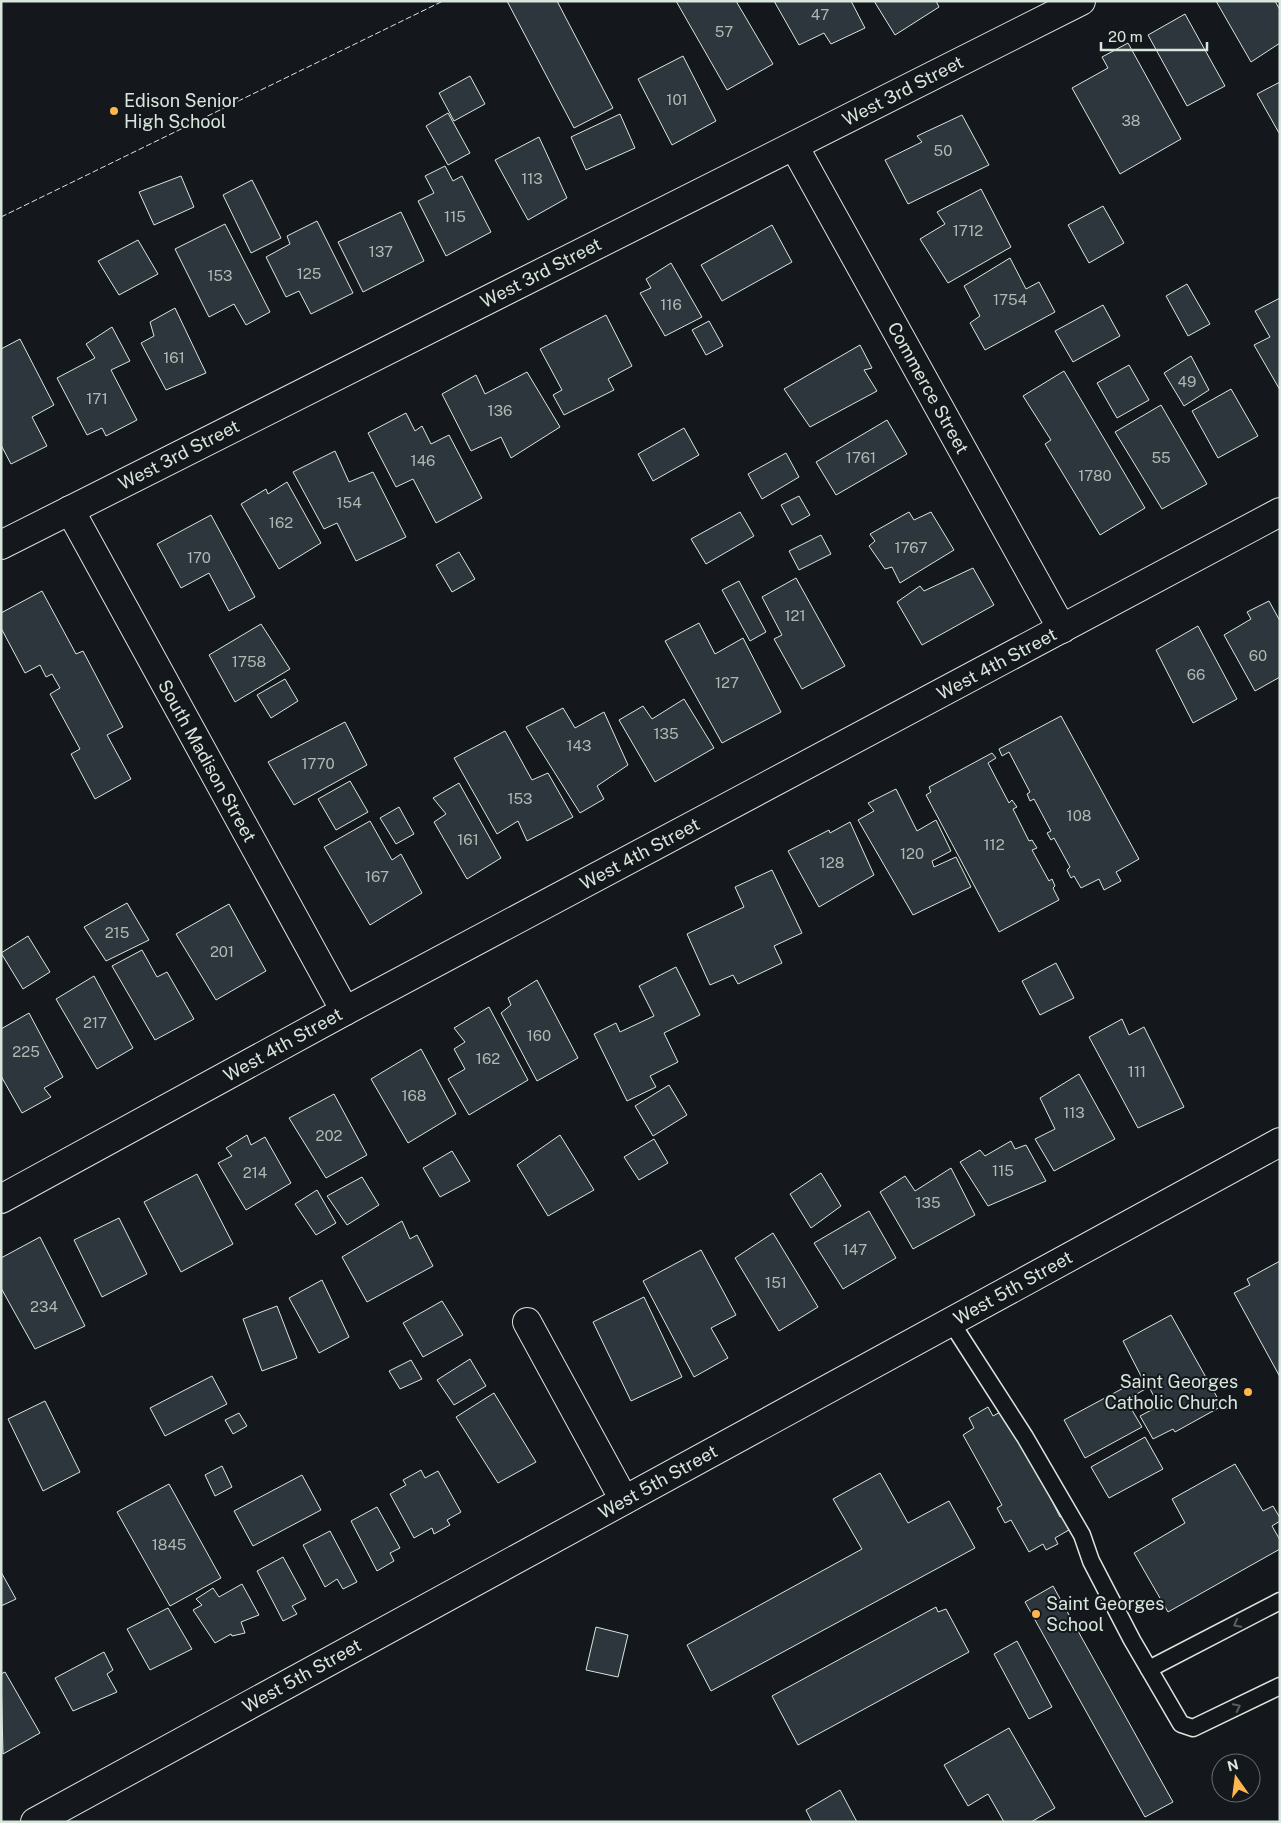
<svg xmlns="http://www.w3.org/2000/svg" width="1281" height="1823" font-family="'Public Sans',sans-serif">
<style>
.building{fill:#2c363c;stroke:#d8e6dc}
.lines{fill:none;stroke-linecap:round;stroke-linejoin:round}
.lane-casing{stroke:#d8e6dc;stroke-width:19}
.street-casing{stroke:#d8e6dc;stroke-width:30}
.lane{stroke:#14181c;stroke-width:16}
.street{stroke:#14181c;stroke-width:28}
.fence{stroke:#d8e6dc;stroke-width:1;stroke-dasharray:6 2.5;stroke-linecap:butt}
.oneway{stroke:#59605f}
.poi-dot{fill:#ffb74d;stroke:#14181c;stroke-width:2}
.labels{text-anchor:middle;stroke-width:4;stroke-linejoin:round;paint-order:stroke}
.number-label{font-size:15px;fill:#adbab4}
.street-label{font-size:18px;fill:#d8e6dc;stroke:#14181c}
.poi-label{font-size:18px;fill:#d8e6dc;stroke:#14181c;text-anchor:start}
</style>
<rect width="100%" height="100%" fill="#14181c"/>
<!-- building -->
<g class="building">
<polygon points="507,1 557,1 613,108 574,128"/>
<polygon points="676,1 736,1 773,64 727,90"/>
<polygon points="774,1 851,1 865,28 831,44 824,33 799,45"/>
<polygon points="874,1 936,1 939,7 895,35"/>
<polygon points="1216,1 1275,1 1280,10 1280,43 1251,62"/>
<polygon points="1185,14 1225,86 1187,106 1148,35"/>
<polygon points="1128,43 1181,139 1120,174 1072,88 1108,68 1102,57"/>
<polygon points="683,56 716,121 672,145 638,79"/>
<polygon points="470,76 485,104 454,121 439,93"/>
<polygon points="1280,82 1280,132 1279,133 1257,94"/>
<polygon points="448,113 470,153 448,165 426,126"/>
<polygon points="620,114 635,148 586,170 571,137"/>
<polygon points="962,115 989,165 908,204 885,160 922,142 917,136"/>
<polygon points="539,137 567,198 528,220 495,160"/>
<polygon points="445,166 453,181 462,176 491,232 446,256 418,201 434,193 425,176"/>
<polygon points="181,176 194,207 154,225 139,192"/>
<polygon points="252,180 281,238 251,253 223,195"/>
<polygon points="981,189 1011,247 948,283 920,239 945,224 937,212"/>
<polygon points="1103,206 1124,243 1089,263 1068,225"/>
<polygon points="401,212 424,261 363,292 338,242"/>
<polygon points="317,221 353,293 311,314 299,291 286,297 266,257 290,244 287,236"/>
<polygon points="225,224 270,312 246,325 234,304 209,317 175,249"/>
<polygon points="772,225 792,262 722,301 701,265"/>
<polygon points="138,240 158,274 119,295 98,261"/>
<polygon points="1010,258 1026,289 1039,282 1055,312 985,350 970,323 980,316 964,286"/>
<polygon points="671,263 702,317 665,336 640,293 651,288 646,279"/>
<polygon points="1187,284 1210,324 1188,336 1166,296"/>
<polygon points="1280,298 1280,390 1254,345 1270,337 1255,311"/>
<polygon points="1103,305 1120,336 1073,362 1055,331"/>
<polygon points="175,308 206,373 166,390 141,343 154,336 150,322"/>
<polygon points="606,315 632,366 608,379 614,390 564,415 553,395 562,390 540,349"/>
<polygon points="709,321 723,346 706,355 692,330"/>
<polygon points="112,327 130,361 111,370 137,420 106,436 102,428 87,435 57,378 95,358 86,344"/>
<polygon points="20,339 54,405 32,417 47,446 11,464 1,445 1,349"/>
<polygon points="860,345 872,368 864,370 877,391 810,427 784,389"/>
<polygon points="1191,356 1209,390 1184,406 1164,373"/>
<polygon points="1129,365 1149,400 1117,418 1097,383"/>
<polygon points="1064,371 1145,508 1100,535 1045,444 1051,440 1023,396"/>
<polygon points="527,372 560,427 511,458 501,437 471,451 442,394 476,375 485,394"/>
<polygon points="1231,389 1258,436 1218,458 1192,411"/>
<polygon points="1161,405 1207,484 1162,509 1115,432"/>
<polygon points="406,413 415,431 422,426 431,444 449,435 482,498 436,523 413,479 396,487 368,433"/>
<polygon points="887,420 907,454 836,495 816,462"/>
<polygon points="684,428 699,455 653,481 638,454"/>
<polygon points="335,451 349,482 373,472 406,537 356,561 337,523 324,529 293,472"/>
<polygon points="786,453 799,477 762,499 748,474"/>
<polygon points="287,482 321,543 279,569 241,504 266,489 268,494"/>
<polygon points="799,496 810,515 792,525 781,505"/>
<polygon points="740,512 754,536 706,564 691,539"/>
<polygon points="909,512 914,520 931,512 954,550 900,583 892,567 885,569 869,546 875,541 870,534"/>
<polygon points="211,515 255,597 229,611 209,573 181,588 157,544"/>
<polygon points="821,535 831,554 799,570 789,551"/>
<polygon points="459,552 475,579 452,592 436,565"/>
<polygon points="973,568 994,605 922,645 897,602 920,586 924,591"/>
<polygon points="796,578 845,666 802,689 774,639 782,635 762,597"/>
<polygon points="739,581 766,632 750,641 722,590"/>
<polygon points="42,591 76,654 83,651 123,727 107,735 131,779 95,799 71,754 80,749 50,694 60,688 52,674 46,677 40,665 25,673 1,628 1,613"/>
<polygon points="1269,601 1280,621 1280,677 1255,691 1224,635 1251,619 1247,612"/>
<polygon points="699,623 715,654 743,638 781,712 722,743 665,641"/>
<polygon points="261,624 290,669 235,702 209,655"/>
<polygon points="1198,626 1237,699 1193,723 1156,650"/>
<polygon points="285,679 298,701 271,718 257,695"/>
<polygon points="684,699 714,748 655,782 619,720 643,706 652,719"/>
<polygon points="563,708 575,728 604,712 628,765 597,786 604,799 580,813 526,727"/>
<polygon points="1061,716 1139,859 1116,872 1121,881 1104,890 1099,879 1081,888 1074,876 1071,878 1067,870 1070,867 1054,838 1051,840 1047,833 1051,831 1034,799 1030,801 1027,794 1030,792 1009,752 1002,756 999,749"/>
<polygon points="345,722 367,765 294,805 268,762"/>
<polygon points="505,731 532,780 548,773 573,817 527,841 518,821 497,834 454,758"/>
<polygon points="992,753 996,758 988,763 1009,803 1012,800 1017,807 1013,809 1029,841 1032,840 1037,848 1032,850 1049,881 1052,879 1055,886 1053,888 1059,900 999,932 926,795 931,792 929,787"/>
<polygon points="350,781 368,812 336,830 318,799"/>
<polygon points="459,783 501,858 467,879 434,822 446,814 433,798"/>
<polygon points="896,789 917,831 936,820 951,851 932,861 934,867 956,857 971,887 913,915 858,820 874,811 868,803"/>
<polygon points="399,807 414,834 396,844 380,818"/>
<polygon points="370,821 392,860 401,854 422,893 370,925 324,847"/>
<polygon points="850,822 874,875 819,907 788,851 829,830 830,833"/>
<polygon points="772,870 802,933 774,946 782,963 738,984 733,975 710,985 687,934 744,907 735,887"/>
<polygon points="127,903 149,940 106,961 84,927"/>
<polygon points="229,904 266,971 216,1000 176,934"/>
<polygon points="28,936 50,972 23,989 1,953"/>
<polygon points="142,950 157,977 167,972 194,1019 155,1040 112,966"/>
<polygon points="1056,963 1074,998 1040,1015 1022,981"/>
<polygon points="676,967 700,1015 664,1033 678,1062 650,1076 656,1087 627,1101 594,1034 616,1023 620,1032 654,1016 639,986"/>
<polygon points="94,976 133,1048 97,1069 56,999"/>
<polygon points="537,980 578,1058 537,1081 501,1013 511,1005 508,998"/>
<polygon points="489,1007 528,1080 469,1115 448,1079 465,1069 454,1049 465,1042 454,1028"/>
<polygon points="29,1013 63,1077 44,1088 51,1097 22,1113 1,1076 1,1029"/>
<polygon points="1122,1019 1129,1035 1144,1027 1184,1107 1138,1128 1089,1037"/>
<polygon points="421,1049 456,1114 408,1143 371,1079"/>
<polygon points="1079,1074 1115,1139 1054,1171 1035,1139 1055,1129 1040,1098"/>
<polygon points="669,1085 687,1115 653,1136 635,1106"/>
<polygon points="334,1094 367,1155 326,1178 289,1118"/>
<polygon points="247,1135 251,1145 265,1137 291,1183 246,1210 218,1163 232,1156 226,1148"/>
<polygon points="560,1135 594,1190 548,1216 517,1165"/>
<polygon points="654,1139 668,1163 639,1180 624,1157"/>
<polygon points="1011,1141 1015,1149 1026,1145 1046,1181 988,1206 960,1162 980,1150 985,1156"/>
<polygon points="452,1151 470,1181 440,1197 423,1168"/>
<polygon points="951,1168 975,1215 913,1249 880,1192 905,1176 915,1191"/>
<polygon points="821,1173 841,1206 811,1228 790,1194"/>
<polygon points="197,1174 233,1244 181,1272 144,1202"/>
<polygon points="362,1177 379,1205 347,1225 327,1196"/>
<polygon points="317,1190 336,1223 316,1235 295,1204"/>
<polygon points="869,1211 896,1258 843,1289 814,1243"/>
<polygon points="119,1218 147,1274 102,1297 74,1240"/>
<polygon points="402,1221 410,1239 417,1235 433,1266 367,1302 342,1257"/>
<polygon points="773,1233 818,1307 779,1331 735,1258"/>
<polygon points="40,1237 85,1326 35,1349 1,1288 1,1258"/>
<polygon points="701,1250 736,1315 711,1328 728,1358 694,1377 643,1281"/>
<polygon points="1280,1261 1280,1377 1234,1293 1250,1285 1247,1279"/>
<polygon points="322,1280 349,1337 319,1353 289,1298"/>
<polygon points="644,1297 682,1377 631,1401 593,1322"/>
<polygon points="442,1301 463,1335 423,1357 403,1323"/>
<polygon points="277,1306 297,1358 262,1371 243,1319"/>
<polygon points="1171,1315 1222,1406 1175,1432 1173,1429 1153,1439 1140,1416 1159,1406 1149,1387 1126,1400 1142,1427 1085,1458 1064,1420 1142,1378 1123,1341"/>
<polygon points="470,1359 486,1386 454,1405 437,1380"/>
<polygon points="411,1360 422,1379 400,1389 389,1371"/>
<polygon points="212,1376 227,1404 165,1436 150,1408"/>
<polygon points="494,1393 536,1462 498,1483 456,1417"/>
<polygon points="45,1401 80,1472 43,1491 8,1419"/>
<polygon points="988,1407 993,1416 1002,1411 1042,1483 1047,1480 1054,1492 1049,1495 1060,1517 1066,1514 1074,1527 1055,1538 1058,1544 1046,1550 1043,1544 1029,1552 1011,1520 1005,1523 997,1508 1002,1505 963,1435 974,1428 969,1418"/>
<polygon points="239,1413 247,1426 233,1434 225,1420"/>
<polygon points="1145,1437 1163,1469 1109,1498 1091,1467"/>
<polygon points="1235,1464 1263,1511 1273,1506 1280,1518 1280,1521 1272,1526 1280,1540 1280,1549 1168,1612 1134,1553 1185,1523 1172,1499"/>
<polygon points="222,1466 232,1487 215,1496 205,1475"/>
<polygon points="421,1470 425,1478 438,1471 461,1512 447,1520 450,1525 434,1534 432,1528 414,1538 390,1494 406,1485 403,1480"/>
<polygon points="880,1473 908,1523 949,1501 975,1548 711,1691 687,1645 862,1549 833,1499"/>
<polygon points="302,1475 321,1510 253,1546 234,1511"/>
<polygon points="169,1484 221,1578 170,1606 117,1512"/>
<polygon points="377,1507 400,1548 390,1553 394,1561 377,1571 351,1521"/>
<polygon points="330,1531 357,1582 343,1589 337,1579 325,1587 303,1545"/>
<polygon points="283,1557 306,1599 292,1606 297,1614 283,1621 257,1571"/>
<polygon points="1,1572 16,1599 1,1606"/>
<polygon points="242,1584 259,1615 241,1622 245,1633 232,1636 231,1634 215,1643 193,1610 202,1605 196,1599 213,1588 219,1597"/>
<polygon points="1053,1586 1173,1802 1145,1817 1025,1602"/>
<polygon points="936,1607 938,1612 946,1609 969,1652 798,1745 772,1696"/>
<polygon points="168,1608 192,1649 150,1670 127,1629"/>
<polygon points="596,1627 628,1635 618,1677 586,1670"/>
<polygon points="1017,1641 1052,1707 1029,1719 994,1654"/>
<polygon points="104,1652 113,1670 107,1674 117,1692 73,1711 55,1678"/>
<polygon points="5,1672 40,1733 3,1754 1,1674"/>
<polygon points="1009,1728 1055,1808 1031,1822 1004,1822 988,1794 968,1806 944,1765"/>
<polygon points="840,1790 857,1822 812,1822 806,1810"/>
</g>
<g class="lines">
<!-- lane casing -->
<g class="lane-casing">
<g id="lane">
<polyline points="951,1322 1025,1437 1082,1535 1091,1561 1132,1640 1181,1724 1193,1728 1280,1686"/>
<polyline points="1149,1669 1280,1601"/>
</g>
</g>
<!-- street casing -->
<g class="street-casing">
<g id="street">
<polyline points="794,146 1062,629"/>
<polyline points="70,510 345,1011"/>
<polyline points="1,545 1081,1"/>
<polyline points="1,1199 345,1011 1280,512"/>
<polyline points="527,1322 624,1500"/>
<polyline points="35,1822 1280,1142"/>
</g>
</g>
<!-- lane -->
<use href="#lane" class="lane"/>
<!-- street -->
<use href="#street" class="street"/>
<!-- fence -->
<polyline class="fence" points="1,217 443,1"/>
</g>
<!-- one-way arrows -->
<defs><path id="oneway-chevron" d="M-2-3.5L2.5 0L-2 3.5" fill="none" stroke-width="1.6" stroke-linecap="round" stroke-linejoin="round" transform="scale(1.25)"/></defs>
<g class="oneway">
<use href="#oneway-chevron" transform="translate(1237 1624) rotate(152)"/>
<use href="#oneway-chevron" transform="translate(1237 1707) rotate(-26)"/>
</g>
<!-- markers -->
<g class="poi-dot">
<circle cx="114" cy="111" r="5"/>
<circle cx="1248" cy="1392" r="5"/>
<circle cx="1036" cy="1614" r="5"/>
</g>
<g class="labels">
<!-- number labels -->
<g class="number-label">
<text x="820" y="20">47</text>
<text x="724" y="37">57</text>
<text x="677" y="105">101</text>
<text x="1131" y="126">38</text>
<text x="943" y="156">50</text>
<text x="532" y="184">113</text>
<text x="455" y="222">115</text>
<text x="968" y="236">1712</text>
<text x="381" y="257">137</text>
<text x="309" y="279">125</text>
<text x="220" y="281">153</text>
<text x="1010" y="305">1754</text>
<text x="671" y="310">116</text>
<text x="174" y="363">161</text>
<text x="1187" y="387">49</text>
<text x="97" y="404">171</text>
<text x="500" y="416">136</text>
<text x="861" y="463">1761</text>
<text x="1161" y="463">55</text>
<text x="423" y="466">146</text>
<text x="1095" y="481">1780</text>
<text x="349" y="508">154</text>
<text x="281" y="528">162</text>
<text x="911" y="553">1767</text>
<text x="199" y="563">170</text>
<text x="795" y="621">121</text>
<text x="1258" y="661">60</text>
<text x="249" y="667">1758</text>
<text x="1196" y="680">66</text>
<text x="727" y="688">127</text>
<text x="666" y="739">135</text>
<text x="579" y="751">143</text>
<text x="318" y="769">1770</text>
<text x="520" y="804">153</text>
<text x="1079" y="821">108</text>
<text x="468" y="845">161</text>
<text x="994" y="850">112</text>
<text x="912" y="859">120</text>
<text x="832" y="868">128</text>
<text x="377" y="882">167</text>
<text x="117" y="938">215</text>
<text x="222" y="957">201</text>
<text x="95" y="1028">217</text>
<text x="539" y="1041">160</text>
<text x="26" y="1057">225</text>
<text x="488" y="1064">162</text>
<text x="1137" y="1077">111</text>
<text x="414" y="1101">168</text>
<text x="1074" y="1118">113</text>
<text x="329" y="1141">202</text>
<text x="1003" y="1176">115</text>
<text x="255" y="1178">214</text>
<text x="928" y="1208">135</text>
<text x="855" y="1255">147</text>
<text x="776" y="1288">151</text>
<text x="44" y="1312">234</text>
<text x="169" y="1550">1845</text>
</g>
<!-- street labels -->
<g class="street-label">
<text transform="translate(903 91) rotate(-27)" y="6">West 3rd Street</text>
<text transform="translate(541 273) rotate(-27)" y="6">West 3rd Street</text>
<text transform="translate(928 388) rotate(61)" y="6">Commerce Street</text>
<text transform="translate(179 455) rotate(-27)" y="6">West 3rd Street</text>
<text transform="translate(997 664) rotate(-28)" y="6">West 4th Street</text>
<text transform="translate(207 761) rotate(61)" y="6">South Madison Street</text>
<text transform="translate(640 854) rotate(-28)" y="6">West 4th Street</text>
<text transform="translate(283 1045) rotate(-29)" y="6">West 4th Street</text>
<text transform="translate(1013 1288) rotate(-29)" y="6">West 5th Street</text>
<text transform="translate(658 1482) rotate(-29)" y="6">West 5th Street</text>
<text transform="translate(302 1676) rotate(-29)" y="6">West 5th Street</text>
</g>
<!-- poi labels -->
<g class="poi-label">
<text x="124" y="107">Edison Senior<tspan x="124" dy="21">High School</tspan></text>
<text x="1238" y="1388" text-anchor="end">Saint Georges<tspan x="1238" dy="21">Catholic Church</tspan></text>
<text x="1046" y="1610">Saint Georges<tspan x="1046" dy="21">School</tspan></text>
</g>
</g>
<!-- border -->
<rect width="1281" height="1823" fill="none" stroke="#d8e6dc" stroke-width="5"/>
<!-- north arrow -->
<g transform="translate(1236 1778) rotate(346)"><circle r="24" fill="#14181c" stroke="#626a69"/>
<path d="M0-4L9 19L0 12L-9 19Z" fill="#ffb74d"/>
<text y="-8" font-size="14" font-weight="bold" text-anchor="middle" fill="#d8e6dc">N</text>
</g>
<!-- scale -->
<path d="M1101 42v8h106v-8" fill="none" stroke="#d8e6dc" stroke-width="2.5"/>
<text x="1108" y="42" font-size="15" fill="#d8e6dc" stroke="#14181c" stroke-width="4" paint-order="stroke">20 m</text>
</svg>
